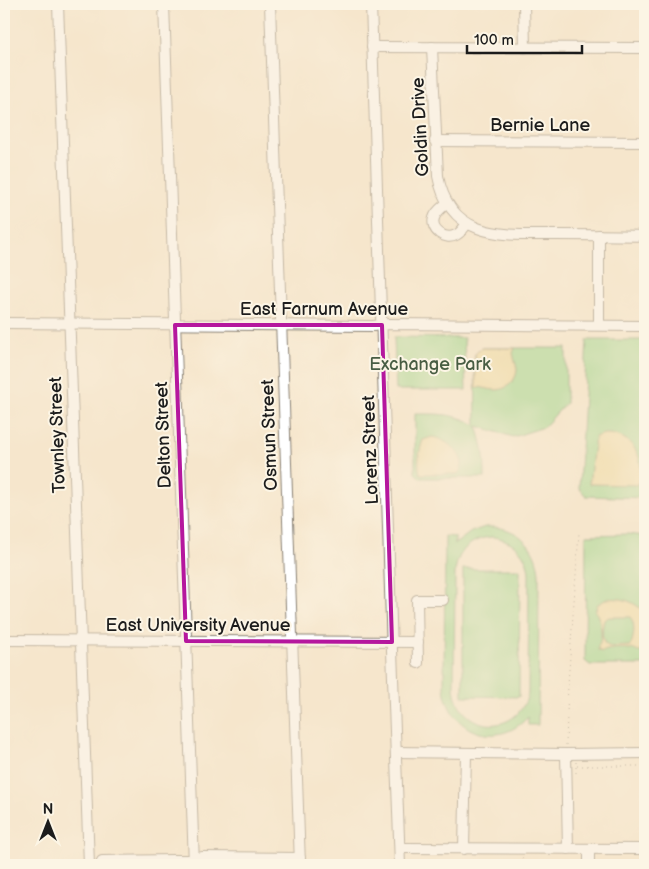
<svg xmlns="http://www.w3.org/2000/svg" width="649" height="869" font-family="'Balsamiq Sans',sans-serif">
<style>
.green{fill:#99d78c;stroke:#5a7a54;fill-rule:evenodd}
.sand{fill:#eeda9e;stroke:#857b5d;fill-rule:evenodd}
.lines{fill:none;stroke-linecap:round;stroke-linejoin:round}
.minor-casing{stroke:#898174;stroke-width:12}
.path{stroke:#898174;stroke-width:1;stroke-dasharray:1 4;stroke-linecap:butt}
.minor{stroke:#fff;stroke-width:10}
.marked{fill:none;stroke:#b5179e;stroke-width:4;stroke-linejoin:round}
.labels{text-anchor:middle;stroke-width:4;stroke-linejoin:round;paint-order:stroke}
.street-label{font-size:18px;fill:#1c1c1c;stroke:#fcf5e5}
.park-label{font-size:18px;fill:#485d43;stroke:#fcf5e5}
</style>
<rect width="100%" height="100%" fill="#fcf5e5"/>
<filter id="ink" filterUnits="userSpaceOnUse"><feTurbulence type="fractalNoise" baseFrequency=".02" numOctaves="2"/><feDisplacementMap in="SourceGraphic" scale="10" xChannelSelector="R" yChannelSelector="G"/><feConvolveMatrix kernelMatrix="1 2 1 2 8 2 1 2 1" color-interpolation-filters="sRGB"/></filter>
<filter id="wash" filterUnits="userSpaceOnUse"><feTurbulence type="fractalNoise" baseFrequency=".0096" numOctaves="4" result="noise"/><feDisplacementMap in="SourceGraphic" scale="20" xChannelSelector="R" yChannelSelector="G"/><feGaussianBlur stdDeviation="1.12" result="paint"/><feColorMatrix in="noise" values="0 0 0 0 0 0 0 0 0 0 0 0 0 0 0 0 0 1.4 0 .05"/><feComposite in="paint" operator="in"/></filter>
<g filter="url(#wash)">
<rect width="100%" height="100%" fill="#f6e6cc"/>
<!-- green -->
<g class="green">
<polygon points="394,337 464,338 466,390 396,390"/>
<polygon points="587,340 645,340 645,498 586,496 579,488"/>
<path d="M481 348H566V403L544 427 513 437 477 426C483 443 485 459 485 478H420L415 473V414C439 414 454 413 476 425L475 354Z"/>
<path d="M485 527C515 525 537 544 539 574L538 725H528V717C497 751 448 732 444 687L445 536 455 537V544L471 532ZM492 537C513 539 528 553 529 574L528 694C517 738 458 733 454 687L455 574C456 552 471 538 492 537Z"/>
<polygon points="628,534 645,536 645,665 590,665 585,661 586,535"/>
<polygon points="463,569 520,569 519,697 463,696"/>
</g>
<!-- sand -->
<g class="sand">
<path d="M481 348H515L513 353C514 359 516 364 517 369 517 380 507 390 496 390 489 390 483 387 476 387L475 354Z"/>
<path d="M604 434C632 432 649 461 637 485L589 484 595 437Z"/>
<path d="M432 437C447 439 471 458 458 474H420C417 463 419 451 423 440Z"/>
<path d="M607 599C622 597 634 601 645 613V651C638 654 637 650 630 649 622 648 609 648 602 652L598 650V646C604 638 601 619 595 611L598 604ZM609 617H630C636 623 634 639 630 646L610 647 605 644C601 637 602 627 604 620Z"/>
</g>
</g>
<g filter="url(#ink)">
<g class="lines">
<!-- minor casing -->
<g class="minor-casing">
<g id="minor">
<polyline points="58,4 89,865"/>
<polyline points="164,4 194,865"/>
<polyline points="270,4 300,865"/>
<polyline points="371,4 392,651 400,865"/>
<polyline points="524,4 525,48"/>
<polyline points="372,47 645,48"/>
<path d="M432 47 438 176C450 241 506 235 557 235 586 235 616 235 645 236"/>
<polyline points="435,141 645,142"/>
<path d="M447 203C443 207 436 211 434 218 430 230 445 241 456 235 461 233 464 227 467 224"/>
<polyline points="4,323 373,326 389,324 645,326"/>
<polyline points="599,325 599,235"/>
<polyline points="4,640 418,642"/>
<polyline points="418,663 417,600 443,600"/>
<polyline points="396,752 566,754 568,849"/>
<polyline points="566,754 645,753"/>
<polyline points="400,848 645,849"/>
<polyline points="464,849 466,753"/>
<polyline points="589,849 589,865"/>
<polyline points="175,860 194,860 202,857 300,858"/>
<polyline points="102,861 175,860 175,865"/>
</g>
</g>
<!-- path -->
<g class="path">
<polyline points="566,745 568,684 579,533"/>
<polyline points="577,766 645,766"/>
<polyline points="576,773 576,762"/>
<polyline points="508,865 524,858"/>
</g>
<!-- minor -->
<use href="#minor" class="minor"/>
</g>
</g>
<!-- marked area -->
<path d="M0 0H649V869H0ZM175 325H382L392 642 186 641Z" fill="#f6e6cc" fill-opacity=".55" fill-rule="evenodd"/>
<path class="marked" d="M175 325H382L392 642 186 641Z"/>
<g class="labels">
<!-- street labels -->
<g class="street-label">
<text x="540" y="131">Bernie Lane</text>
<text transform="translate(420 127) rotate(-93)" y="6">Goldin Drive</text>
<text x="324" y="315">East Farnum Avenue</text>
<text transform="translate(57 435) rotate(-92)" y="6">Townley Street</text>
<text transform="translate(163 435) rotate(-92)" y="6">Delton Street</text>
<text transform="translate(269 435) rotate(-92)" y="6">Osmun Street</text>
<text transform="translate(370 450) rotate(-92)" y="6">Lorenz Street</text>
<text x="198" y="631">East University Avenue</text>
</g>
<!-- park labels -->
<g class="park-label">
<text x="430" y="370">Exchange Park</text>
</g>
</g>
<!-- margin -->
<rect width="649" height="869" fill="none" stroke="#fcf5e5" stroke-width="20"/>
<!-- north arrow -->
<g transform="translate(48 822)" stroke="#fcf5e5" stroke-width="4" paint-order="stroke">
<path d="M0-4L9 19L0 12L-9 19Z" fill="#1c1c1c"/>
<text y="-8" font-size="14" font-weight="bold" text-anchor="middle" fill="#1c1c1c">N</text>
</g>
<!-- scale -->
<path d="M467 45v8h115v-8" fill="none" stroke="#1c1c1c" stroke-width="2.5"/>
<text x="474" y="45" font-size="15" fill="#1c1c1c" stroke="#fcf5e5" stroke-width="4" paint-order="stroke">100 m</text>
</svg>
